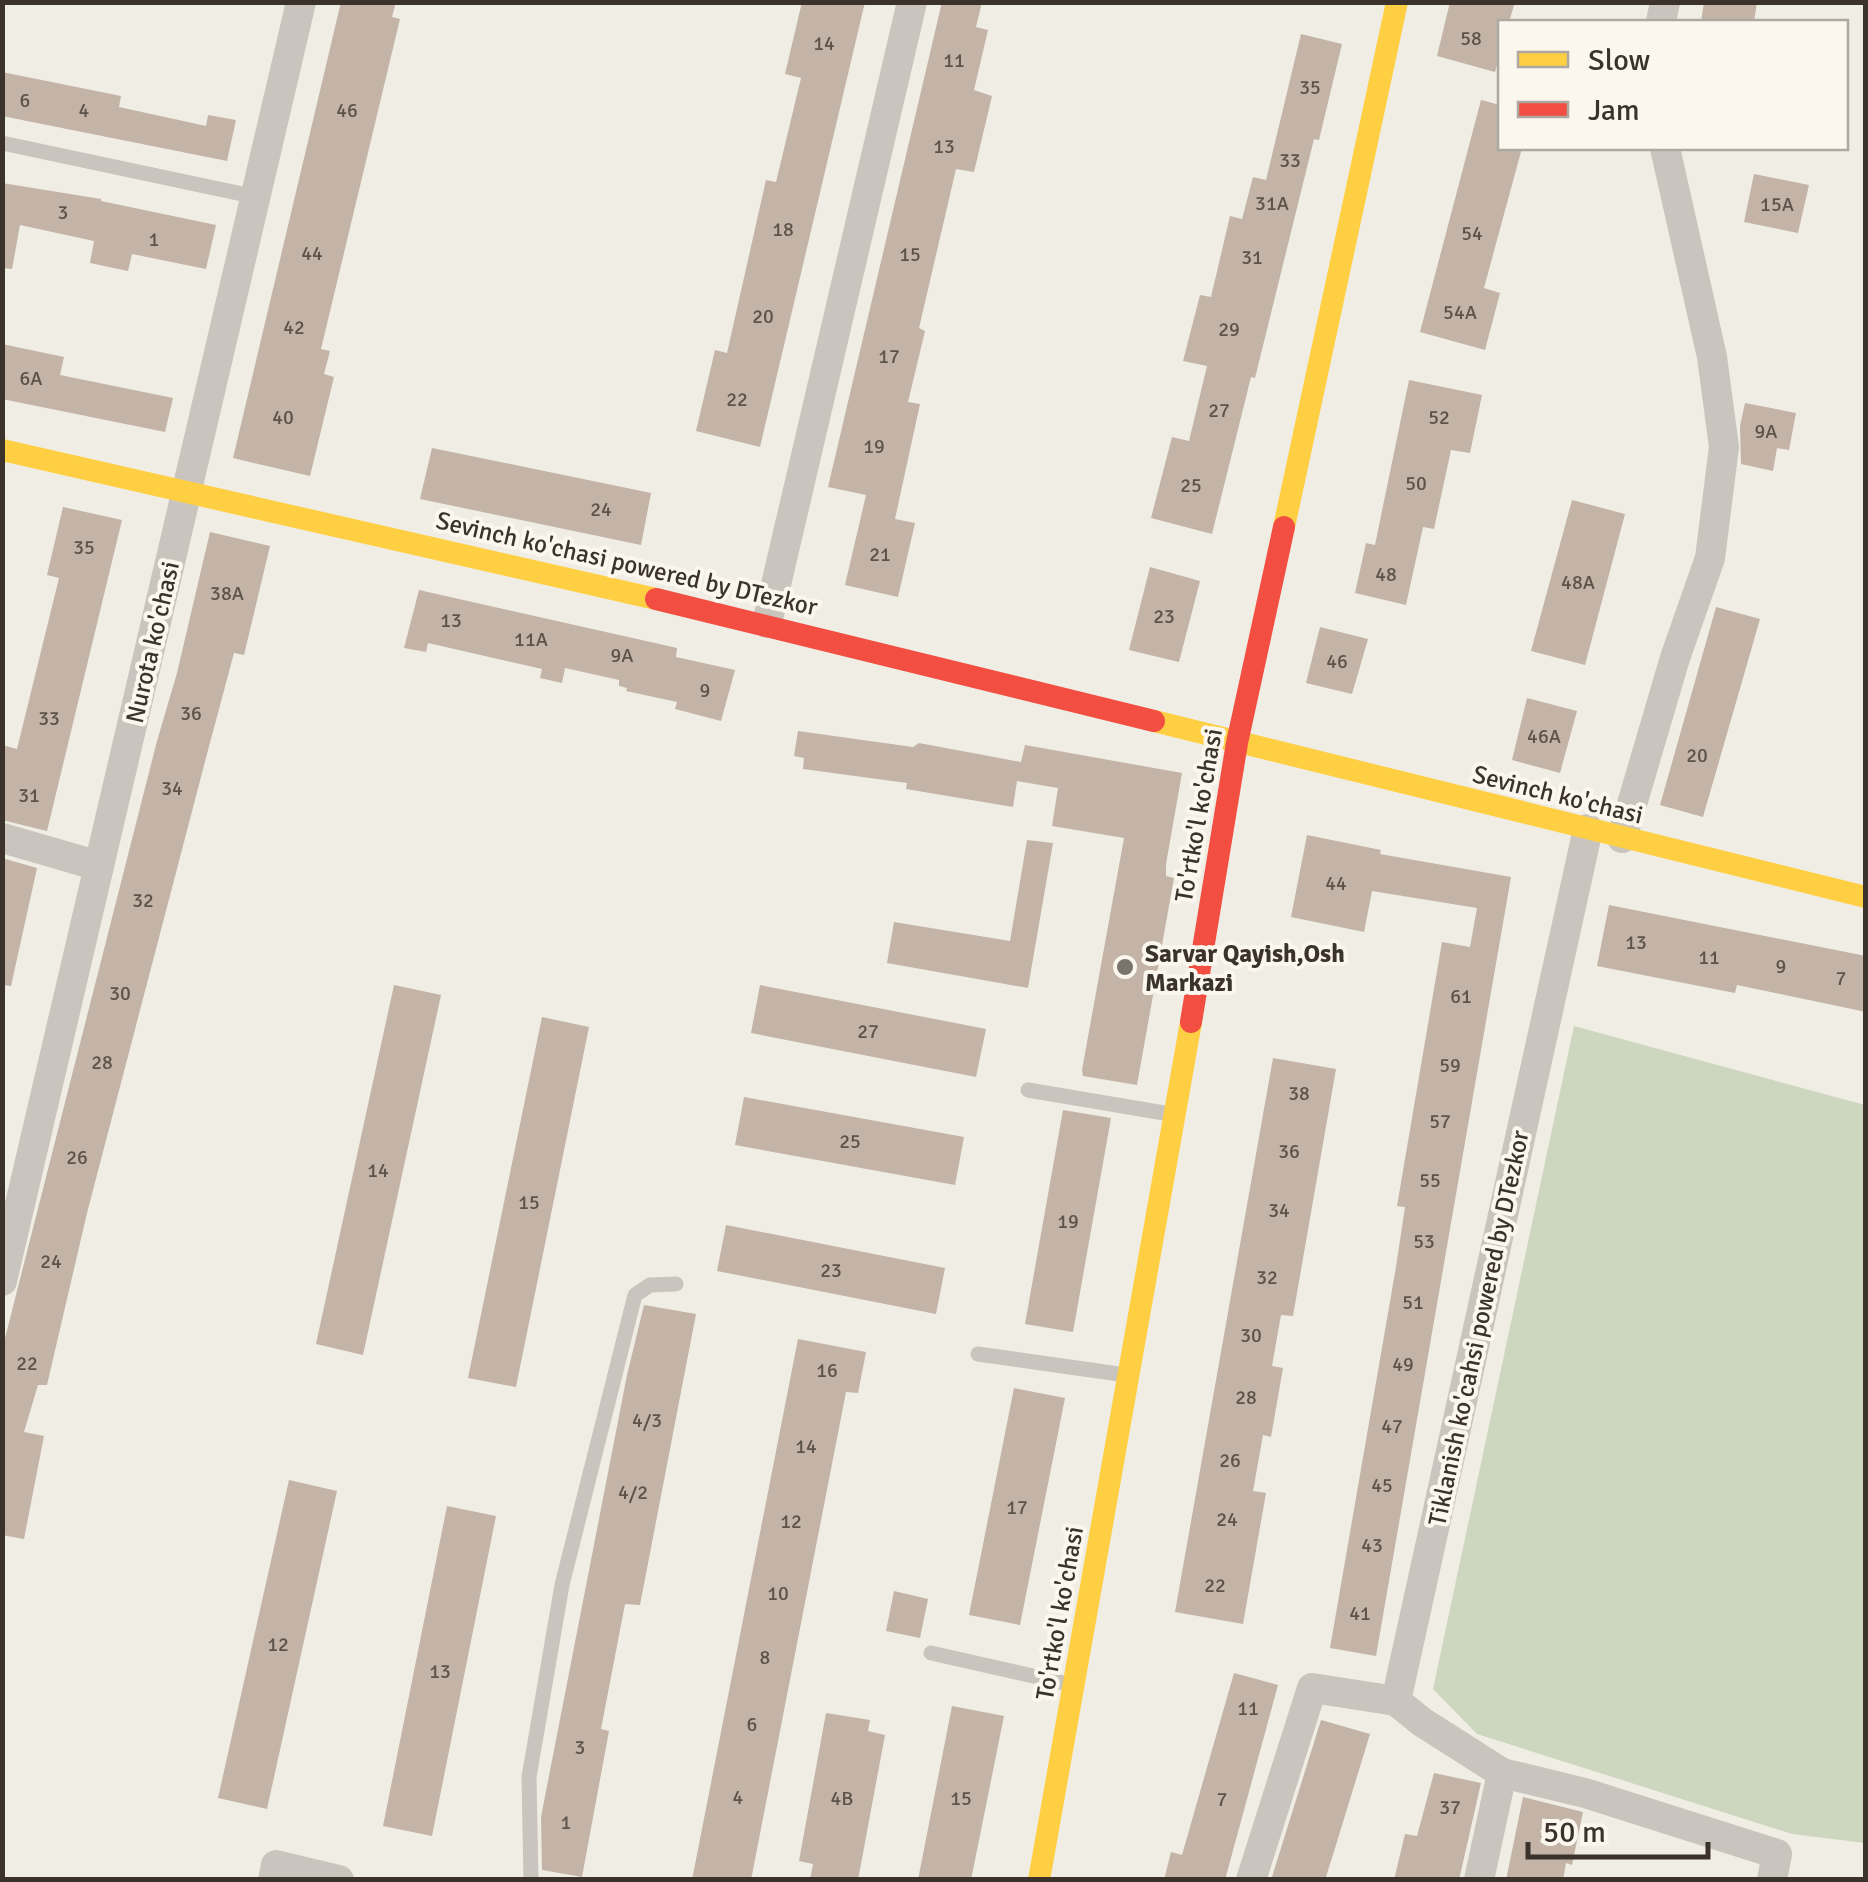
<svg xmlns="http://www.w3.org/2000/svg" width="1868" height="1882" font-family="Signika,sans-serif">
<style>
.green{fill:#cdd6bf}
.building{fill:#c3b4a7}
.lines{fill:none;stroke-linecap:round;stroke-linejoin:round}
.lane{stroke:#c9c5be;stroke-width:15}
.street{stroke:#c9c5be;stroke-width:30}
.slow{stroke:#ffcf43;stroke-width:22}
.jam{stroke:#f24e42;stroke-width:22}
.poi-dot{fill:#7a746c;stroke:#fbf7ee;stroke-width:4}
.labels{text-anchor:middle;stroke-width:8;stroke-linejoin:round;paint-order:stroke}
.number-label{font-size:20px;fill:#5d534a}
.street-label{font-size:25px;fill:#3b332b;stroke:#fbf7ee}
.poi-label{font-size:25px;font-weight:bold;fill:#3b332b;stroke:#fbf7ee;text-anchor:start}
</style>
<rect width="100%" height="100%" fill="#f0ede5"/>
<!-- green -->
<polygon class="green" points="1574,1026 1865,1105 1865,1843 1792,1834 1477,1734 1433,1689"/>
<!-- building -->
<g class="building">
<polygon points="341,2 396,2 392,17 400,19 321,349 330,351 324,374 334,377 310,476 233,458"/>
<polygon points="802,2 865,2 760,447 696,431 715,350 727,353 766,180 776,182 801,78 785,74"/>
<polygon points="942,2 982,2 976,27 988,30 974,90 992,96 974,172 956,169 919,328 925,331 908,402 920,404 895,519 915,523 898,597 845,585 866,495 828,487"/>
<polygon points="1450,2 1515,2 1509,22 1500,22 1500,54 1495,72 1437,56"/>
<polygon points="1704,2 1757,2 1754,22 1701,22"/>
<polygon points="1301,34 1342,44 1319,140 1314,139 1255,378 1251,377 1212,534 1151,518 1172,437 1189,441 1207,366 1183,361 1200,295 1211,297 1230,216 1242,219 1253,177 1266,180"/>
<polygon points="2,72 121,96 119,107 206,126 208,115 236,120 227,161 2,116"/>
<polygon points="1481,100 1500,105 1500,148 1522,148 1484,288 1500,293 1485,350 1420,332"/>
<polygon points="1754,174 1809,185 1798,233 1744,222"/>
<polygon points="2,183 101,199 101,201 216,225 206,269 132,254 128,271 90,263 94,241 20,225 12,269 2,268"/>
<polygon points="2,344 64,357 60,375 173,398 165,432 2,399"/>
<polygon points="1409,380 1482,395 1470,453 1451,450 1434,529 1423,527 1406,605 1355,593 1366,543 1375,545"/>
<polygon points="1745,403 1796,413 1789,450 1777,448 1773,471 1741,464 1740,426"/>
<polygon points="432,448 651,493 641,545 420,499"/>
<polygon points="1572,500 1625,514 1585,665 1531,651"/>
<polygon points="63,507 122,520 47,831 2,820 2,745 17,749 59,578 47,575"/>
<polygon points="210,532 270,546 244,655 234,653 207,754 87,1213 47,1385 38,1385 24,1432 44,1436 24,1539 2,1535 2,1350 157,741 177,673"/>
<polygon points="1150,567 1200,581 1179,662 1129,650"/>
<polygon points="419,590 677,648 676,657 735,670 721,721 675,709 677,702 626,691 627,688 619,686 619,680 565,668 562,683 540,678 542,669 428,643 426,652 404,648"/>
<polygon points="1716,607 1760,619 1703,817 1660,805"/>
<polygon points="1320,627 1368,639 1352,694 1306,683"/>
<polygon points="1527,698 1577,711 1560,773 1512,760"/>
<polygon points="798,731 913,747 919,743 1021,762 1025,745 1182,773 1166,864 1166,876 1174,878 1137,1085 1083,1076 1082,1070 1124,838 1052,826 1058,788 1017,781 1013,807 906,789 907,783 803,769 804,758 794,756"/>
<polygon points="1307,835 1381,850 1380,854 1511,877 1376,1656 1330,1648 1396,1267 1405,1207 1397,1206 1442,942 1470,947 1477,908 1372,891 1364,932 1291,917"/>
<polygon points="1027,840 1053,843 1028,988 887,963 894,922 1010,941"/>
<polygon points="2,858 37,868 11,986 2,985"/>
<polygon points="1609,905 1866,956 1866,1012 1737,985 1735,993 1597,966"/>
<polygon points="394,985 441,995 363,1355 316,1344"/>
<polygon points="760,985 986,1029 976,1077 751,1033"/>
<polygon points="542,1017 589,1027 516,1387 468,1378"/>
<polygon points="1273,1058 1336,1069 1293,1316 1281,1315 1272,1366 1283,1368 1271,1437 1263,1435 1253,1491 1266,1493 1243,1624 1175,1612"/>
<polygon points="744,1097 964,1137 955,1185 735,1145"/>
<polygon points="1063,1110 1111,1118 1073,1332 1025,1324"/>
<polygon points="726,1225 945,1268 936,1314 717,1271"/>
<polygon points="644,1305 696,1314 640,1605 625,1604 601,1729 609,1731 582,1877 542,1870 541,1817 627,1375"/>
<polygon points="798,1339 866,1352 858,1393 846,1392 751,1880 692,1880"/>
<polygon points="1014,1388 1065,1398 1020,1625 969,1615"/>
<polygon points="289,1480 337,1491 267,1809 218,1798"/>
<polygon points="447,1506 496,1516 432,1836 383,1826"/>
<polygon points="894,1591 928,1599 920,1638 886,1631"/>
<polygon points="1234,1673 1278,1685 1225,1880 1164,1880 1171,1852 1182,1855"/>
<polygon points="952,1706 1004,1716 971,1880 918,1880"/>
<polygon points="826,1713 870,1720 868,1731 885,1735 858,1880 810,1880 813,1864 799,1861"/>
<polygon points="1321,1720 1370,1734 1336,1845 1325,1880 1271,1880"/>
<polygon points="1434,1773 1481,1783 1459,1880 1394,1880 1405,1834 1417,1836"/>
<polygon points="1523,1797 1583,1812 1572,1865 1566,1863 1563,1880 1506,1880"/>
</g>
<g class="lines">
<!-- lane -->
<g class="lane">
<polyline points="2,143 256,197"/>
<polyline points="1028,1090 1176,1115"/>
<polyline points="978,1354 1126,1375"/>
<polyline points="931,1653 1073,1685"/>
<polyline points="531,1880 529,1777 562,1585 635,1295 650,1285 676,1284"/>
</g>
<!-- street -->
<g class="street">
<polyline points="1661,22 1665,2"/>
<polyline points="767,623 912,2"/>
<polyline points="1588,829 1396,1701 1422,1722 1502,1773 1585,1793 1777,1854 1772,1880"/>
<polyline points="2,838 99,866"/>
<polyline points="1622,838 1675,658 1710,558 1724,447 1712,357 1665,148"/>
<polyline points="2,1281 301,2"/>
<polyline points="273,1880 276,1865 339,1880"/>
<polyline points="1251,1880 1312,1688 1396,1701"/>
<polyline points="1479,1880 1502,1773"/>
</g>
<!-- slow -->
<g class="slow">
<polyline points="2,450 656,599"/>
<polyline points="1284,527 1397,2"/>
<polyline points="1154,721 1866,897"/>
<polyline points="1039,1880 1191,1022"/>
</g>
<!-- jam -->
<g class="jam">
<polyline points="656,599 1154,721"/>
<polyline points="1191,1022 1237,743 1284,527"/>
</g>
</g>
<!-- markers -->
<circle class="poi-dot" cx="1125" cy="967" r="10"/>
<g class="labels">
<!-- number labels -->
<g class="number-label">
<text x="1471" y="45">58</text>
<text x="824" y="50">14</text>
<text x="954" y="67">11</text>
<text x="1310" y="94">35</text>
<text x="25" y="107">6</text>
<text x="84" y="117">4</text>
<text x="347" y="117">46</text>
<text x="944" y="153">13</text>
<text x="1290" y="167">33</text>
<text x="1272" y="210">31A</text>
<text x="1777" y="211">15A</text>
<text x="63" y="219">3</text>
<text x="783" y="236">18</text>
<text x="1472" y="240">54</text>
<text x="154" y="246">1</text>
<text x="312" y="260">44</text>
<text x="910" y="261">15</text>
<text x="1252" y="264">31</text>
<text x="1460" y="319">54A</text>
<text x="763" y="323">20</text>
<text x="294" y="334">42</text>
<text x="1229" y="336">29</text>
<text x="889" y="363">17</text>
<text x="31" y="385">6A</text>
<text x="737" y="406">22</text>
<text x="1219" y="417">27</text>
<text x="283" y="424">40</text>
<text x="1439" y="424">52</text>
<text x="1766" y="438">9A</text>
<text x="874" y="453">19</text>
<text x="1416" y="490">50</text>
<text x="1191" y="492">25</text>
<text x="601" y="516">24</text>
<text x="84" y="554">35</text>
<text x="880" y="561">21</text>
<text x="1386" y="581">48</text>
<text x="1578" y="589">48A</text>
<text x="227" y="600">38A</text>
<text x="1164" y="623">23</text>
<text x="451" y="627">13</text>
<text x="531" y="646">11A</text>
<text x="622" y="662">9A</text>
<text x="1337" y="668">46</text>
<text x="705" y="697">9</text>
<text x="191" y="720">36</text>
<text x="49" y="725">33</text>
<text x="1544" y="743">46A</text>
<text x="1697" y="762">20</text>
<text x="172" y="795">34</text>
<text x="29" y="802">31</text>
<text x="1336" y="890">44</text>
<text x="143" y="907">32</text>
<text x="1636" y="949">13</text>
<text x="1709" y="964">11</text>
<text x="1781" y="973">9</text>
<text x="1841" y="985">7</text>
<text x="120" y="1000">30</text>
<text x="1461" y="1003">61</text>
<text x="868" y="1038">27</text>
<text x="102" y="1069">28</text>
<text x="1450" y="1072">59</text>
<text x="1299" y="1100">38</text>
<text x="1440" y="1128">57</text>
<text x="850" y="1148">25</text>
<text x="1289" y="1158">36</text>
<text x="77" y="1164">26</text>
<text x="378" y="1177">14</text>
<text x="1430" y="1187">55</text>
<text x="529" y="1209">15</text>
<text x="1279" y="1217">34</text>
<text x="1068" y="1228">19</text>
<text x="1424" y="1248">53</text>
<text x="51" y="1268">24</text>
<text x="831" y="1277">23</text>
<text x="1267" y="1284">32</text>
<text x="1413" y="1309">51</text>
<text x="1251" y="1342">30</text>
<text x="27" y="1370">22</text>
<text x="1403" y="1371">49</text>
<text x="827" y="1377">16</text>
<text x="1246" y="1404">28</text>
<text x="647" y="1427">4/3</text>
<text x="1392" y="1433">47</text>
<text x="806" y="1453">14</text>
<text x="1230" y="1467">26</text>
<text x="1382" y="1492">45</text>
<text x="633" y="1499">4/2</text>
<text x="1017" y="1514">17</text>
<text x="1227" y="1526">24</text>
<text x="791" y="1528">12</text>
<text x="1372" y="1552">43</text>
<text x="1215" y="1592">22</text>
<text x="778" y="1600">10</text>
<text x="1360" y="1620">41</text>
<text x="278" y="1651">12</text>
<text x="765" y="1664">8</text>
<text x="440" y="1678">13</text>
<text x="1248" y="1715">11</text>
<text x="752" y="1731">6</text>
<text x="580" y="1754">3</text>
<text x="738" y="1804">4</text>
<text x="842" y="1805">4B</text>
<text x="961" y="1805">15</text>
<text x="1222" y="1806">7</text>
<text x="1450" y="1814">37</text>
<text x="566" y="1829">1</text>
</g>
<!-- street labels -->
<g class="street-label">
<text transform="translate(627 563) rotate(13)" y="9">Sevinch ko'chasi powered by DTezkor</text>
<text transform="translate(152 642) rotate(-77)" y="9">Nurota ko'chasi</text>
<text transform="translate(1558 794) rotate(14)" y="9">Sevinch ko'chasi</text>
<text transform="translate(1198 815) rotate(-80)" y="9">To'rtko'l ko'chasi</text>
<text transform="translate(1478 1328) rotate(-78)" y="9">Tiklanish ko'cahsi powered by DTezkor</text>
<text transform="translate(1059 1613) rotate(-80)" y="9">To'rtko'l ko'chasi</text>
</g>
<!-- poi labels -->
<g class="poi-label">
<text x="1145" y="962">Sarvar Qayish,Osh<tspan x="1145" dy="29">Markazi</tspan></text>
</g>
</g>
<!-- border -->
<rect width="1868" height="1882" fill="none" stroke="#3b332b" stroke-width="10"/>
<!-- legend -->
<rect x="1498" y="20" width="350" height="130" fill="#fbf7ee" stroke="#aea9a0" stroke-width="2.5"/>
<rect x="1518" y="52" width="50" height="15" fill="#ffcf43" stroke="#aea9a0" stroke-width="2.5"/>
<text x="1588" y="70" font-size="30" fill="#3b332b">Slow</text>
<rect x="1518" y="102" width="50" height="15" fill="#f24e42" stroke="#aea9a0" stroke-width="2.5"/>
<text x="1588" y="120" font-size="30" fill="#3b332b">Jam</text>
<!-- scale -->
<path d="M1528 1842v15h180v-15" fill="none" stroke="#3b332b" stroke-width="5"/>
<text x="1543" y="1842" font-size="30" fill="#3b332b" stroke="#fbf7ee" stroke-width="8" paint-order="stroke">50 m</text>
</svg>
